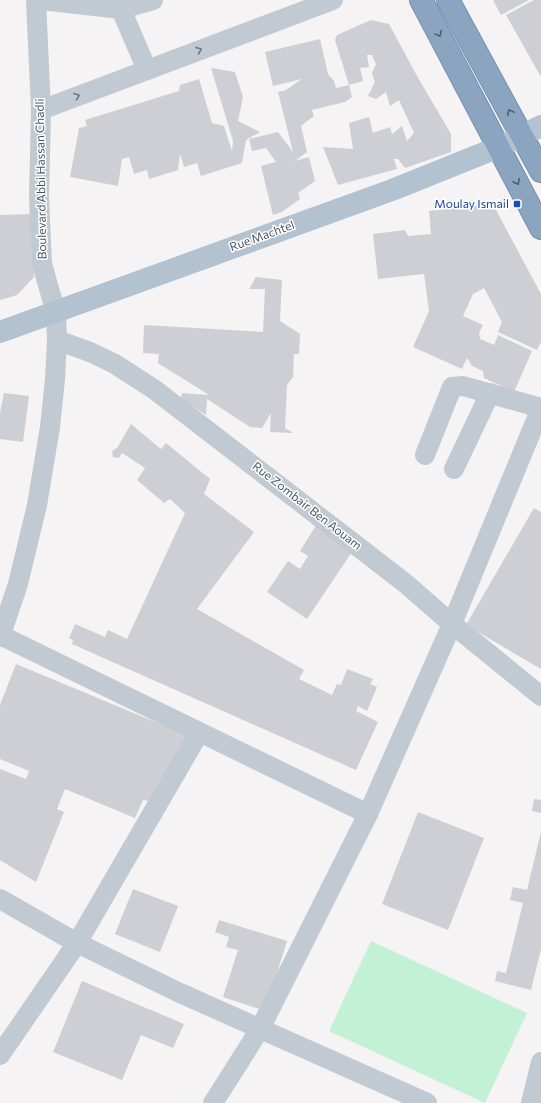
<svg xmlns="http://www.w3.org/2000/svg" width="541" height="1103" font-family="Commissioner,sans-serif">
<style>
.grass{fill:#c3f1d5}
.building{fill:#cdcfd5}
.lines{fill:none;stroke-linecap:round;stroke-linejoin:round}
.highway-casing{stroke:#7690ad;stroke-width:24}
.minor{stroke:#c1cad2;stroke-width:20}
.major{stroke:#b3c2d1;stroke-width:22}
.highway{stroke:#8ba5c1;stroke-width:22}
.oneway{stroke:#505e6b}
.oneway2{stroke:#6e7983}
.transit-dot{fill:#1a4fb4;stroke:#fff;stroke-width:1.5}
.labels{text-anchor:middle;stroke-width:3;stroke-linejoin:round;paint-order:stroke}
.street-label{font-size:12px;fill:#4a5661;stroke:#fff}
.transit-label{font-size:12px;fill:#164399;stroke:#fff;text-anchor:end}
</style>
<rect width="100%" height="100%" fill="#f5f3f3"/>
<!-- grass -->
<polygon class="grass" points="371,941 527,1013 485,1103 329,1031"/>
<!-- building -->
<g class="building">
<polygon points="493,0 529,0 501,15"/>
<polygon points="534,0 541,0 541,77 506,15"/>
<polygon points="371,20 389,24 417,76 451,134 451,152 405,168 398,159 394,159 397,169 338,185 323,147 353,149 349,123 369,117 373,133 390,127 392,134 402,126 407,141 414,133 399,100 390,106 386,92 376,99 368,96 375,82 372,73 376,64 372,55 367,55 369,67 360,68 363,81 349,85 335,40 337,35"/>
<polygon points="320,39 328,74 334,81 336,88 349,85 352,97 345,102 312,110 314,116 301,126 307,152 295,161 309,157 315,181 298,193 300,199 282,212 273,215 261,166 276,162 266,148 252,151 249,139 278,132 293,152 278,92 286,90 302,79 273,86 265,52"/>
<polygon points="211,68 235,72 243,97 238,121 260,132 246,140 242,163 201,176 197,163 184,167 180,154 178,170 149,179 147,170 134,174 129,157 122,159 118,186 70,177 79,128 87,126 85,120 179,91 180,85 199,79 212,123 224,126 232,151 233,141"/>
<polygon points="484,205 496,210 541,294 541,342 537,350 498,332 502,322 484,288 473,294 463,316 483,325 479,333 480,339 494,345 498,335 532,351 514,392 484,378 483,371 472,366 467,358 462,369 413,347 429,311 424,274 378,279 373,234 405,230 408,236 431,234 429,211"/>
<polygon points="32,214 34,277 17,295 0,300 0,215"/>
<polygon points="256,277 282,280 280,321 300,334 299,354 294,354 293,377 287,385 285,428 293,433 270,432 271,413 262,428 250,427 207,399 206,415 181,399 182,393 209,395 158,363 159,354 143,353 144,325 263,332 265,289 249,289"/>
<polygon points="4,393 29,396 23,442 0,439 0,413"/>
<polygon points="131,424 161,449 166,443 210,479 204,494 254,532 197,609 304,670 299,679 332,695 337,684 341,685 347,669 373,679 370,684 377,687 367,711 358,706 356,711 378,722 356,770 72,644 73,640 69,638 75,624 105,637 108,630 127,639 185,513 170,499 164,503 137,480 145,468 122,453 119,458 113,457 112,451 117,448"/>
<polygon points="534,508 541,512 541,669 466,625"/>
<polygon points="317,524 354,549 307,619 267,592 288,561 300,569 308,556 300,551"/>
<polygon points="16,664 189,736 155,802 143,800 135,818 65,789 57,809 64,812 36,882 0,860 0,769 26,779 29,771 0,759 0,705"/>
<polygon points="534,799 541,800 541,813 532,811"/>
<polygon points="418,812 484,838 448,930 382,904"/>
<polygon points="541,832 541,949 531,990 495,981 497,971 506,973 523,903 510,900 513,887 527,890"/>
<polygon points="133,889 178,906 160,952 115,934"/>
<polygon points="219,920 287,941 265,1011 223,997 238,950 226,947 229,937 215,932"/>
<polygon points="82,981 184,1024 173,1048 141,1035 122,1080 53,1052"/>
</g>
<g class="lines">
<!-- highway casing -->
<g class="highway-casing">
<g id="highway">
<polyline points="421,0 541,228"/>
<polyline points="448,0 541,171"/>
</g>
</g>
<!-- minor -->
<g class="minor">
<polyline points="41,0 121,9 147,70"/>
<polyline points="121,9 153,0"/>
<polyline points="41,110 333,0"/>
<polyline points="57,340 90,352 115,364 155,390 405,583 452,624 541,696"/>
<polyline points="425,455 452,387 463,386 541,408"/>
<polyline points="454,469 490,393"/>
<polyline points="0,635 368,814"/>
<polyline points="0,637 18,584 37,505 50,427 55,379 57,340 56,313 42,264 39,197 41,110 36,0"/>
<polyline points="0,899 77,943 180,993 427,1103"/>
<polyline points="0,1055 77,943 199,733"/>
<polyline points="213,1103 260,1029 368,814 452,624 541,408"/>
<polyline points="531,1103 541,1062"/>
</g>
<!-- major -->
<polyline class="major" points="0,332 392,190 499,147 541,126"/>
<!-- highway -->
<use href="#highway" class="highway"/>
</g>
<!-- one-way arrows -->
<defs><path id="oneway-chevron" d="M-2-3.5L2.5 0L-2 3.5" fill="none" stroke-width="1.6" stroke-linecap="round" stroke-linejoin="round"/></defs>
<g class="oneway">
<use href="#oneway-chevron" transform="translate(439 34) rotate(62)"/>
<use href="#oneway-chevron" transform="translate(510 112) rotate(-118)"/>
<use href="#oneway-chevron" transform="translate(517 182) rotate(63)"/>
</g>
<g class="oneway2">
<use href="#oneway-chevron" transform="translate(199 50) rotate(-21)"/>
<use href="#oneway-chevron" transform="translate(77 96) rotate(-20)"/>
</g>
<!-- markers -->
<rect class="transit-dot" x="513" y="200" width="8" height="8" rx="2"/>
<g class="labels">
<!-- street labels -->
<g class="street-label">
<text transform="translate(41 179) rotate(-91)" y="4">Boulevard Abbi Hassan Chadli</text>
<text transform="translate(262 236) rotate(-20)" y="4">Rue Machtel</text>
<text transform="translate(307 506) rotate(38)" y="4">Rue Zombair Ben Aouam</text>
</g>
<!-- transit labels -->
<g class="transit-label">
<text x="509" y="208">Moulay Ismail</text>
</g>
</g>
</svg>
